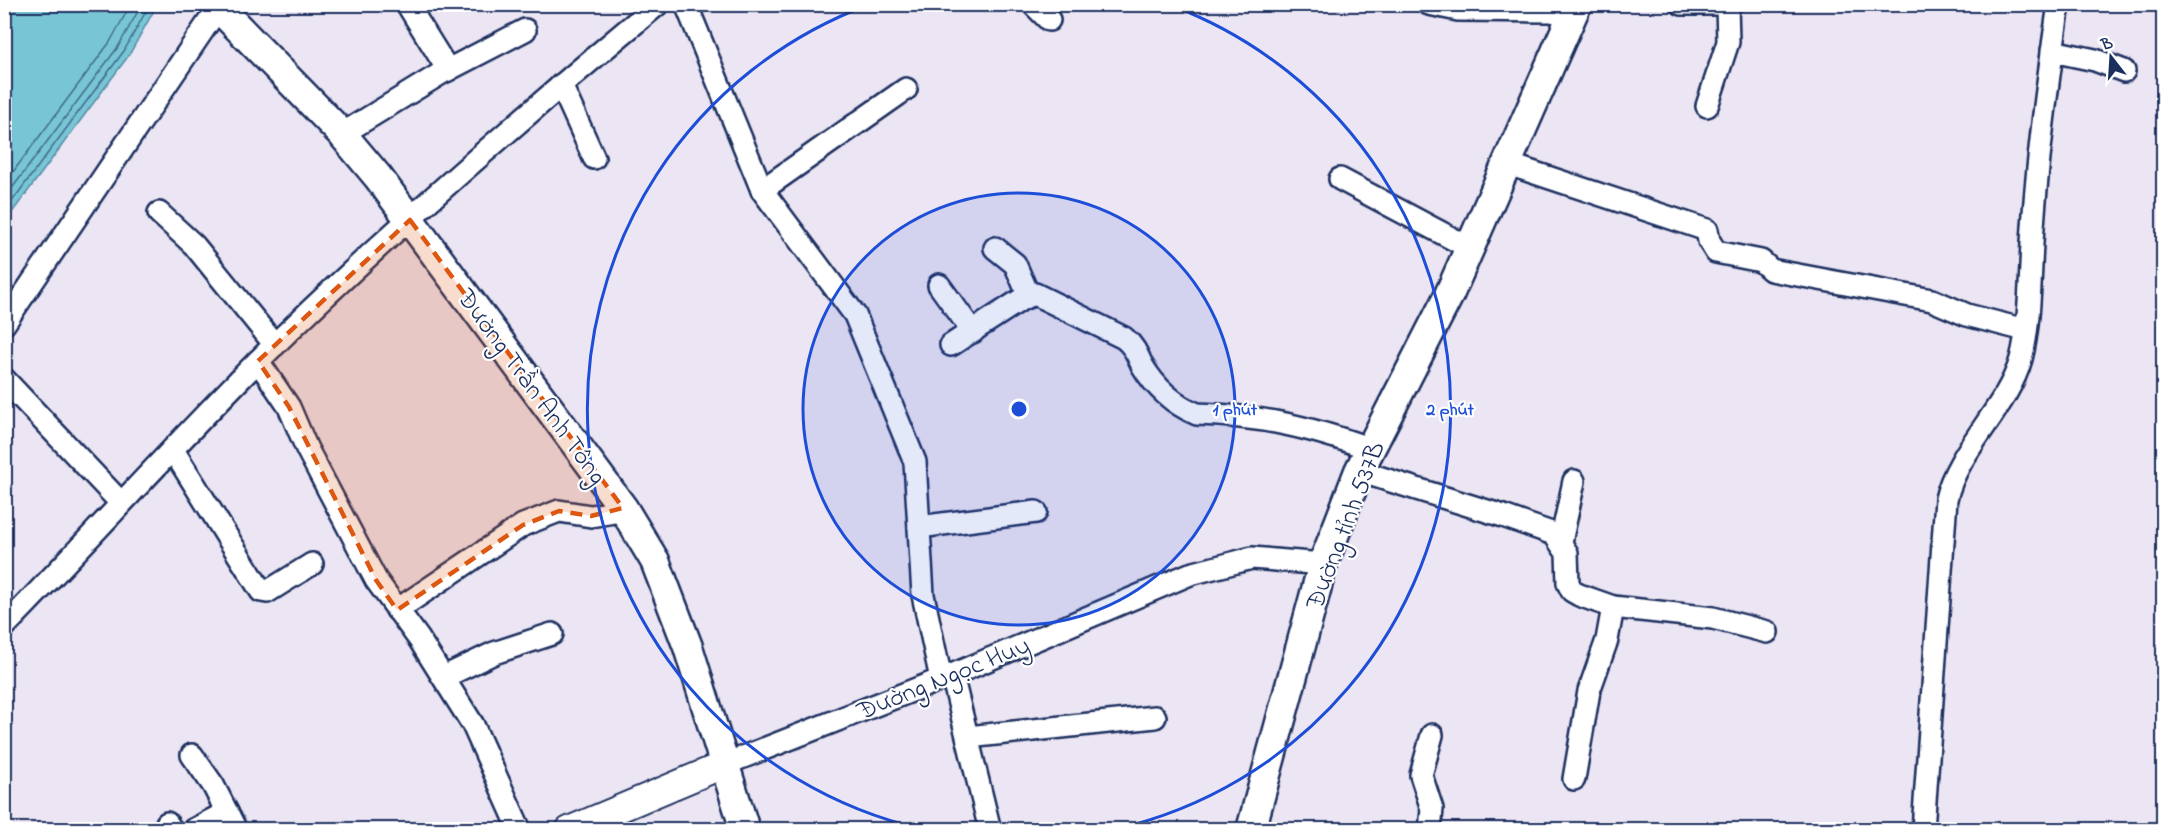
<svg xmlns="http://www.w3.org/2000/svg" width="2168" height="834" font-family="'Indie Flower',sans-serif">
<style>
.water{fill:#78c6d5;stroke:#538aa5;stroke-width:1.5}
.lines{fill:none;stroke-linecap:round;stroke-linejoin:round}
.shore{stroke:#406b8e;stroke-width:1.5}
.minor-casing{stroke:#1b2f5e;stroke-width:26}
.tertiary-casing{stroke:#1b2f5e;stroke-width:30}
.secondary-casing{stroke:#1b2f5e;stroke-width:33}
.minor{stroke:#fff;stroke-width:21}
.tertiary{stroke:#fff;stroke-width:26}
.secondary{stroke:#fff;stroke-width:28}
.marked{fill:#de5710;fill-opacity:0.2;stroke:#de5710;stroke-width:4.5;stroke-dasharray:12 8;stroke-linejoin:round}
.ring{fill:none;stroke:#1d4ed8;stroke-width:3}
.labels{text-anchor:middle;stroke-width:4.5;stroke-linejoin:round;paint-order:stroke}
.street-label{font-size:26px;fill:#1b2f5e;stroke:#fff}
.centre{fill:#1d4ed8;stroke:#fff;stroke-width:3}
.ring-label{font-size:18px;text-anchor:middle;font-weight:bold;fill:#1d4ed8;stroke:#fff;stroke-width:4.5;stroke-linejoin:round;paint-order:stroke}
</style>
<rect width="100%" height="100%" fill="#ece5f3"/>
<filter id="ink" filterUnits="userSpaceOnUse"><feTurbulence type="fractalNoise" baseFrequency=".0167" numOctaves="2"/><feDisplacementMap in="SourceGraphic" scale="12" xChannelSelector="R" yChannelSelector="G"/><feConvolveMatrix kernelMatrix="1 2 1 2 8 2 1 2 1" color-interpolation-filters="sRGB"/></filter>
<g filter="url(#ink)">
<!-- water -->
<polygon class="water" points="5,4 157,5 129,55 5,222"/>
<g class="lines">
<!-- shore -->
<g class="shore">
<polyline points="4,184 110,42 131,4"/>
<polyline points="4,199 118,47 142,4"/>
<polyline points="4,212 124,51 150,4"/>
</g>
<!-- minor casing -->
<g class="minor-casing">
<g id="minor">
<polyline points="407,4 448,70"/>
<polyline points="686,4 762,190 855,315 915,462 923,595 941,679"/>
<polyline points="1033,4 1049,20"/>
<polyline points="1429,4 1458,10 1551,11 1570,15"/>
<polyline points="1682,4 1731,4"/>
<polyline points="2052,51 2095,60 2124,71"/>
<polyline points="561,85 594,158"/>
<polyline points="1707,106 1728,42 1727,5"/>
<polyline points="342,134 440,74 525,30"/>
<polyline points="1505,163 1707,230 1709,241 1716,252 1761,261 1771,270 1932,300 1967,315 2025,330"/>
<polyline points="1340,179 1468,247"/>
<polyline points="762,190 906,89"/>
<polyline points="159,213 194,245 275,345"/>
<polyline points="995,248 1015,264 1029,296"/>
<polyline points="939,285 973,332"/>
<polyline points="4,324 218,8"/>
<path d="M951 345 1022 299 1035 294 1124 338C1134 346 1137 354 1142 365 1155 387 1173 404 1197 414 1263 416 1309 427 1371 449"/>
<polyline points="258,361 289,407 307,449 376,580 419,639 473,725 520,830"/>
<polyline points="4,379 121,503"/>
<polyline points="173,450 261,591 267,592 312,564"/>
<polyline points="1359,471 1503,516 1554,534 1567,553 1568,583 1572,591 1579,595 1613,607 1713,618 1767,632"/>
<polyline points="919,527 1036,512"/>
<polyline points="1561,542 1574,481"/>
<polyline points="397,610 523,525 559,511 591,516 615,512 623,508"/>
<path d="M4 627C90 539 171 448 258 361 385 236 521 118 658 4"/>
<polyline points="952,675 990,830"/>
<polyline points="444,677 494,653 552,634"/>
<polyline points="968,737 1155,717"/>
<polyline points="192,755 213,785 236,830"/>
<polyline points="723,765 952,675 1190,574 1252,558 1323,564"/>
<polyline points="1574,779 1589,691 1607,640 1613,607"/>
<polyline points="167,823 172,830"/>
<polyline points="193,830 227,812"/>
<polyline points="1430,830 1432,809 1421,775 1432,735"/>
<path d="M1923 830 1946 499C1957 450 2007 409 2021 359 2031 321 2030 267 2033 227 2038 152 2048 78 2059 4"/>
</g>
</g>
<!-- tertiary casing -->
<g class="tertiary-casing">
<polyline id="tertiary" points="569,830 723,765"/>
</g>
<!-- secondary casing -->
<g class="secondary-casing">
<g id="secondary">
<polyline points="215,4 342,134 378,177 623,508 655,561 688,647 745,830"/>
<polyline points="1251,830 1323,564 1359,471 1449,295 1577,4"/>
</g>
</g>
<!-- minor -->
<use href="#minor" class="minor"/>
<!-- tertiary -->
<use href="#tertiary" class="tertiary"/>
<!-- secondary -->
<use href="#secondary" class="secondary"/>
</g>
</g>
<!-- marked area -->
<path class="marked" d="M410 220 623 508 591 516 559 511 523 525 397 610 376 580 289 407 258 361Z"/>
<!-- distance rings -->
<circle cx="1019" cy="409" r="216" fill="#1d4ed8" fill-opacity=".12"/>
<g class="ring">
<circle cx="1019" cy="409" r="216"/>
<path d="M922 829A431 431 0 0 1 868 5M1170 5A431 431 0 0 1 1116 829"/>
</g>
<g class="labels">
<!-- street labels -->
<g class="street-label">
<text transform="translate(533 386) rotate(54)" y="9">Đường Trần Anh Tông</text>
<text transform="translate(1344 525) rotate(-69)" y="9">Đường tỉnh 537B</text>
<text transform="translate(943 677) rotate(-22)" y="9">Đường Ngọc Huy</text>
</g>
</g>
<circle cx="1019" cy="409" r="9" class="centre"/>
<g class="ring-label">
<text x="1235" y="415">1 phút</text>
<text x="1450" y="415">2 phút</text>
</g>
<!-- margin -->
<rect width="2168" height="834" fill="none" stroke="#fff" stroke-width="24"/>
<rect x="12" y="12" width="2144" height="810" fill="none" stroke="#1b2f5e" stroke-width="2" filter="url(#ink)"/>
<!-- north arrow -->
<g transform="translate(2111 57) rotate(343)" stroke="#ffffff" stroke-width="4.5" paint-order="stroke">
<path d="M0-4.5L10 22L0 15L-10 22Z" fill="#1b2f5e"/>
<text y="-9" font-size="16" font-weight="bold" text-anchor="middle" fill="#1b2f5e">B</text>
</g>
</svg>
